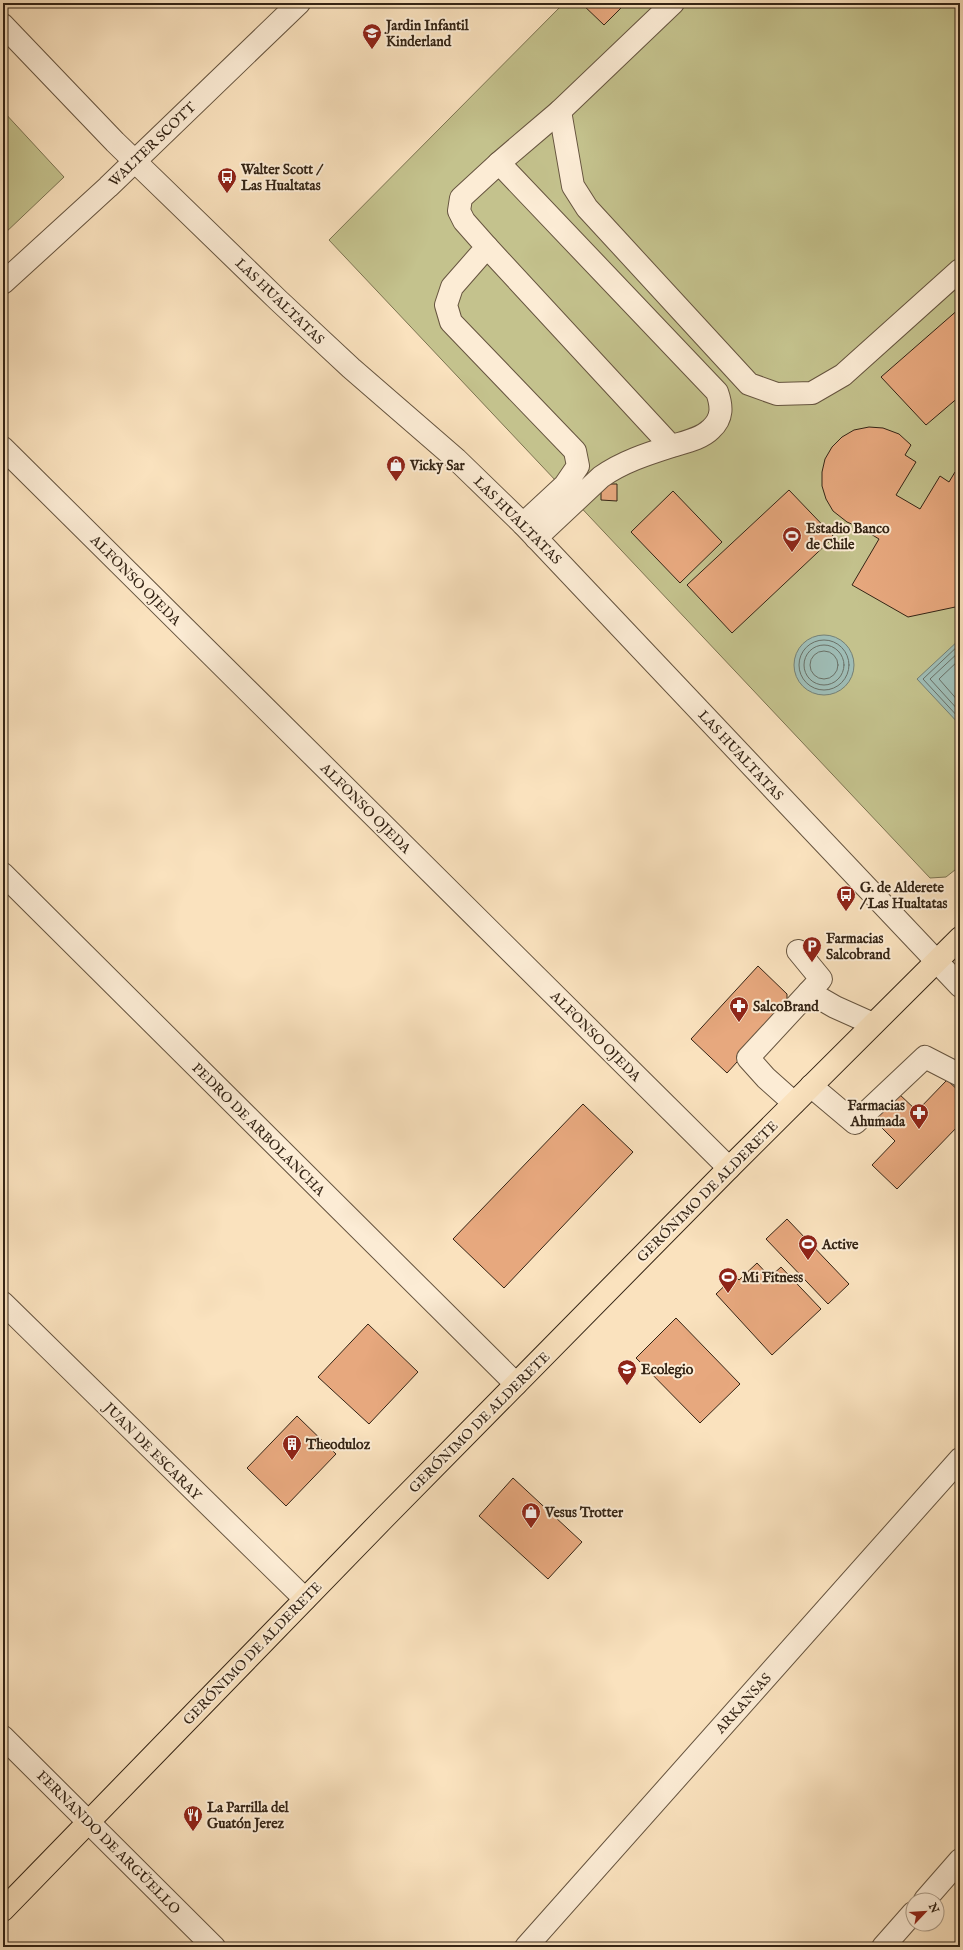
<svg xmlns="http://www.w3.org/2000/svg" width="963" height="1950" font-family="'IM FELL English',serif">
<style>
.green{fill:#c4c28d;stroke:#7c7351}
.water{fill:#9fbdb6;stroke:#748076}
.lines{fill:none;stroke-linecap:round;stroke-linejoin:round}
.shore{stroke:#6a7066;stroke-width:1}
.building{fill:#e7a87e;stroke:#342415}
.minor-casing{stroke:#66543f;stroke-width:24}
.major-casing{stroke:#342415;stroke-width:24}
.minor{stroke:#fcecd5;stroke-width:22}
.major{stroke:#fae2be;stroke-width:22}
.labels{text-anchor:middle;stroke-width:4;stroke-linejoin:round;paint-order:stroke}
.poi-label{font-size:14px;font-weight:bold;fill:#342415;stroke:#fcecd5;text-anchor:start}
.street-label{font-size:14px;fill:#342415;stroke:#fcecd5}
</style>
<rect width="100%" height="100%" fill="#fae2be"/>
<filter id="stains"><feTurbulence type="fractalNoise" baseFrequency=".005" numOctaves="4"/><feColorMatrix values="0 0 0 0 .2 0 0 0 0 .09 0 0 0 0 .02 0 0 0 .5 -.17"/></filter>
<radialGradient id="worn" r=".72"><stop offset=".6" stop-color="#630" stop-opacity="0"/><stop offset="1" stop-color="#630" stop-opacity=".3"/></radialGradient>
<!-- green -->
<g class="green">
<polygon points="564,3 960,3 960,866 946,877 930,878 329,240"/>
<polygon points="3,111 64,177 3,235"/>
</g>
<!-- water -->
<g class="water">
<circle cx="824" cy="665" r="30"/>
<polygon points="960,639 960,725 917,679"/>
</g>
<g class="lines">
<!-- shore -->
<g class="shore">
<circle cx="824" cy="665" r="25"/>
<polyline points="960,644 923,679 960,719"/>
<circle cx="824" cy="665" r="20"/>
<circle cx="824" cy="665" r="14"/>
<polyline points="960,651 930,679 960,712"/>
<polyline points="960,659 939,679 960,703"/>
</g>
</g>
<!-- building -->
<g class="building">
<polygon points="581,3 626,3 604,25"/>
<polygon points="960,308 960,396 926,425 881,377"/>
<polygon points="869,427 883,428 899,434 911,445 905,455 916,462 896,495 920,509 940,476 949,482 955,472 960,475 960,606 908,617 852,585 879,539 861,528 847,522 833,511 826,499 822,486 822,472 825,459 832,447 842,437 854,430"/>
<polygon points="601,484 617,484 617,501 601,500"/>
<polygon points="789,490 834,537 732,633 687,585"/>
<polygon points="673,491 722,542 680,583 631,532"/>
<polygon points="758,966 787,994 787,1007 727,1073 691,1039"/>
<polygon points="947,1080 960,1092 960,1124 897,1189 872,1165 895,1141 873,1119 898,1093 917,1111"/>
<polygon points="583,1104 633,1152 504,1288 453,1239"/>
<polygon points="787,1219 849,1284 828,1304 766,1239"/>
<polygon points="757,1263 770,1277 781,1267 821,1309 772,1355 716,1294 735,1276 739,1280"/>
<polygon points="676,1318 740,1384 700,1423 636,1358"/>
<polygon points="368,1324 418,1372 369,1424 318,1377"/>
<polygon points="297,1416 336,1454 286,1506 247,1468"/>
<polygon points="513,1478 582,1542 548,1579 479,1516"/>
</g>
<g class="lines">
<!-- minor casing -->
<g class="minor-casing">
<g id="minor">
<polyline points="673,3 560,111 573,186 587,208 749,384 777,394 812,393 843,375 960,270"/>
<polyline points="3,25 115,142 278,300 351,368 456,459 523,524 960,986"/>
<polyline points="499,163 560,111"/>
<polyline points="487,247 671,446"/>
<polyline points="3,283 108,187 299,3"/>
<polyline points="3,448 729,1168"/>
<path d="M523 524 565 485 578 466 575 451 451 322 446 305 452 287 487 247 464 221 459 211 461 198 499 163 717 392C722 406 723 418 711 429 701 439 685 442 672 446 647 454 622 462 601 477L536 538"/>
<polyline points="3,874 516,1384"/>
<polyline points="798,951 821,979 809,992"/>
<polyline points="811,1086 855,1123 925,1057 960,1075"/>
<polyline points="794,1103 766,1078 748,1058 809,992 835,1007 873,1024"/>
<polyline points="3,1303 305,1599"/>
<polyline points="3,1737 214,1947"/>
<polyline points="925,1900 960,1860"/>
<polyline points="526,1947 960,1459"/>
<polyline points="883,1947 913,1913"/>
</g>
</g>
<!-- major casing -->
<g class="major-casing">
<polyline id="major" points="3,1910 385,1517 729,1168 960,938"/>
</g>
<!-- minor -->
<use href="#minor" class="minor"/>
<!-- major -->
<use href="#major" class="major"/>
</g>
<!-- icons -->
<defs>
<g id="school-pin" transform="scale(1)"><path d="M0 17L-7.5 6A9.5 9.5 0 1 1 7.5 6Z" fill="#8f2418" stroke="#fcecd5"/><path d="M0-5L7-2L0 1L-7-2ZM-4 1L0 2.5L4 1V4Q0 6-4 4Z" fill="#fff"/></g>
<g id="bus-pin" transform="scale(1)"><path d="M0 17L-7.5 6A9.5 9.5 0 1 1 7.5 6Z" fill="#8f2418" stroke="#fcecd5"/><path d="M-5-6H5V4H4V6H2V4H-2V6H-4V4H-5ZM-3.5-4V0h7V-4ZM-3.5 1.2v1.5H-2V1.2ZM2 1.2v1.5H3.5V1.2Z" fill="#fff"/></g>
<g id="shop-pin" transform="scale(1)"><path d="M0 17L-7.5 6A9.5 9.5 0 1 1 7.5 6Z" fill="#8f2418" stroke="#fcecd5"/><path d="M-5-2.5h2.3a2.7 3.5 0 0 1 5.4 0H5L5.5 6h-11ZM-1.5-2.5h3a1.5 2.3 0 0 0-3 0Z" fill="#fff"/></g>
<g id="stadium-pin" transform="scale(1)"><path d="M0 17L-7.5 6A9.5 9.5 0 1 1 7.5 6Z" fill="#8f2418" stroke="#fcecd5"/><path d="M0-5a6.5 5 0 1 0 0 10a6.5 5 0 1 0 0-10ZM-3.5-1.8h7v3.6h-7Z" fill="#fff"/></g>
<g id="parking-pin" transform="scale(1)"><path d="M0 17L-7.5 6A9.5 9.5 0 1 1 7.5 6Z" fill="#8f2418" stroke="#fcecd5"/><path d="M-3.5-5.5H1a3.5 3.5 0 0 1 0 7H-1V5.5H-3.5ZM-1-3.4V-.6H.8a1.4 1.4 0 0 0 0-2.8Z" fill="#fff"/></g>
<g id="pharmacy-pin" transform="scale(1)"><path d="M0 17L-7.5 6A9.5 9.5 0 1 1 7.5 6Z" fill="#8f2418" stroke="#fcecd5"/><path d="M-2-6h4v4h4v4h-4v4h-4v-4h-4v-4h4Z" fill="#fff"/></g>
<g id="building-pin" transform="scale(1)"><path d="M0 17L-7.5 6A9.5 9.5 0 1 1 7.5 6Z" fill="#8f2418" stroke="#fcecd5"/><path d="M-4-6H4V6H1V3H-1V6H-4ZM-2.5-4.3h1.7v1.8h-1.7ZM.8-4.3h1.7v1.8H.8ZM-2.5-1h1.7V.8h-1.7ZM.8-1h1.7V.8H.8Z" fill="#fff"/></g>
<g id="restaurant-pin" transform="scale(1)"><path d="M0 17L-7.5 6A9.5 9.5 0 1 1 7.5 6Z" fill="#8f2418" stroke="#fcecd5"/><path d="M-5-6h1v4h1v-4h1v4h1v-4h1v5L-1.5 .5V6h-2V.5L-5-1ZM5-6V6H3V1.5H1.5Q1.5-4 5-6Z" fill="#fff"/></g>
</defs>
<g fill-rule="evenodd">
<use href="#school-pin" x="372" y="33"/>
<use href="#bus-pin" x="227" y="177"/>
<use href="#shop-pin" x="396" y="465"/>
<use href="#stadium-pin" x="792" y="536"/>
<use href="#bus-pin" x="846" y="895"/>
<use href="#parking-pin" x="812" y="946"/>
<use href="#pharmacy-pin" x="739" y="1006"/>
<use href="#pharmacy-pin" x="919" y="1113"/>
<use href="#stadium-pin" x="808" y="1244"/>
<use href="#stadium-pin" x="728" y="1277"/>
<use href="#school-pin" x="627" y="1369"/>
<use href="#building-pin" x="292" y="1444"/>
<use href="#shop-pin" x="531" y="1512"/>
<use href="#restaurant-pin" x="193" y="1815"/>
</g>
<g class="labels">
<!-- poi labels -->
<g class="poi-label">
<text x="386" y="30">Jardin Infantil<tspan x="386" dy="16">Kinderland</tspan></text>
<text x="241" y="174">Walter Scott /<tspan x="241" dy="16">Las Hualtatas</tspan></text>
<text x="410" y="470">Vicky Sar</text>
<text x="806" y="533">Estadio Banco<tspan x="806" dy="16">de Chile</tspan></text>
<text x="860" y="892">G. de Alderete<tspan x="860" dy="16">/ Las Hualtatas</tspan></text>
<text x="826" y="943">Farmacias<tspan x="826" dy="16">Salcobrand</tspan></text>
<text x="753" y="1011">SalcoBrand</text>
<text x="905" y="1110" text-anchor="end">Farmacias<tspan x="905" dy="16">Ahumada</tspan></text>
<text x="822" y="1249">Active</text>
<text x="742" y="1282">Mi Fitness</text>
<text x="641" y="1374">Ecolegio</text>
<text x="306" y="1449">Theoduloz</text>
<text x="545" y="1517">Vesus Trotter</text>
<text x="207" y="1812">La Parrilla del<tspan x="207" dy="16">Guatón Jerez</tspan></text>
</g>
<!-- street labels -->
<g class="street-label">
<text transform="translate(152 144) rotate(-44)" y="5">WALTER SCOTT</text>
<text transform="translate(280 301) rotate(44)" y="5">LAS HUALTATAS</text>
<text transform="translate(518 520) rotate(45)" y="5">LAS HUALTATAS</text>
<text transform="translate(136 580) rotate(45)" y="5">ALFONSO OJEDA</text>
<text transform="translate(741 755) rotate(47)" y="5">LAS HUALTATAS</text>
<text transform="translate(366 808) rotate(45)" y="5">ALFONSO OJEDA</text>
<text transform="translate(596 1036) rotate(45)" y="5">ALFONSO OJEDA</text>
<text transform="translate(259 1129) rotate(45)" y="5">PEDRO DE ARBOLANCHA</text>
<text transform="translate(707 1191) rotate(-45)" y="5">GERÓNIMO DE ALDERETE</text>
<text transform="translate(479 1422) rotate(-45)" y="5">GERÓNIMO DE ALDERETE</text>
<text transform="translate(153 1451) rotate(45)" y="5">JUAN DE ESCARAY</text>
<text transform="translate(252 1653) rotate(-46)" y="5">GERÓNIMO DE ALDERETE</text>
<text transform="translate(743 1703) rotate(-48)" y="5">ARKANSAS</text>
<text transform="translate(109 1842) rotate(45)" y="5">FERNANDO DE ARGÜELLO</text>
</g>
</g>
<!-- margin -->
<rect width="963" height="1950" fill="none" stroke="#fae2be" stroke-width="16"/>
<rect x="4" y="4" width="955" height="1942" fill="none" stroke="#342415" stroke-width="2"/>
<rect x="8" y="8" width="947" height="1934" fill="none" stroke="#342415"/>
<!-- north arrow -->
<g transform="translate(925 1912) rotate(65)"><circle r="19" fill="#fcecd5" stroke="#ac9c88"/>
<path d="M0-3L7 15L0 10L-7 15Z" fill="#8f2418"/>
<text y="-6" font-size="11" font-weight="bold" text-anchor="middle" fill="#342415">N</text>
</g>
<rect width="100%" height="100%" filter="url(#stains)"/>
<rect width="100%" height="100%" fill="url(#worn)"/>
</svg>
